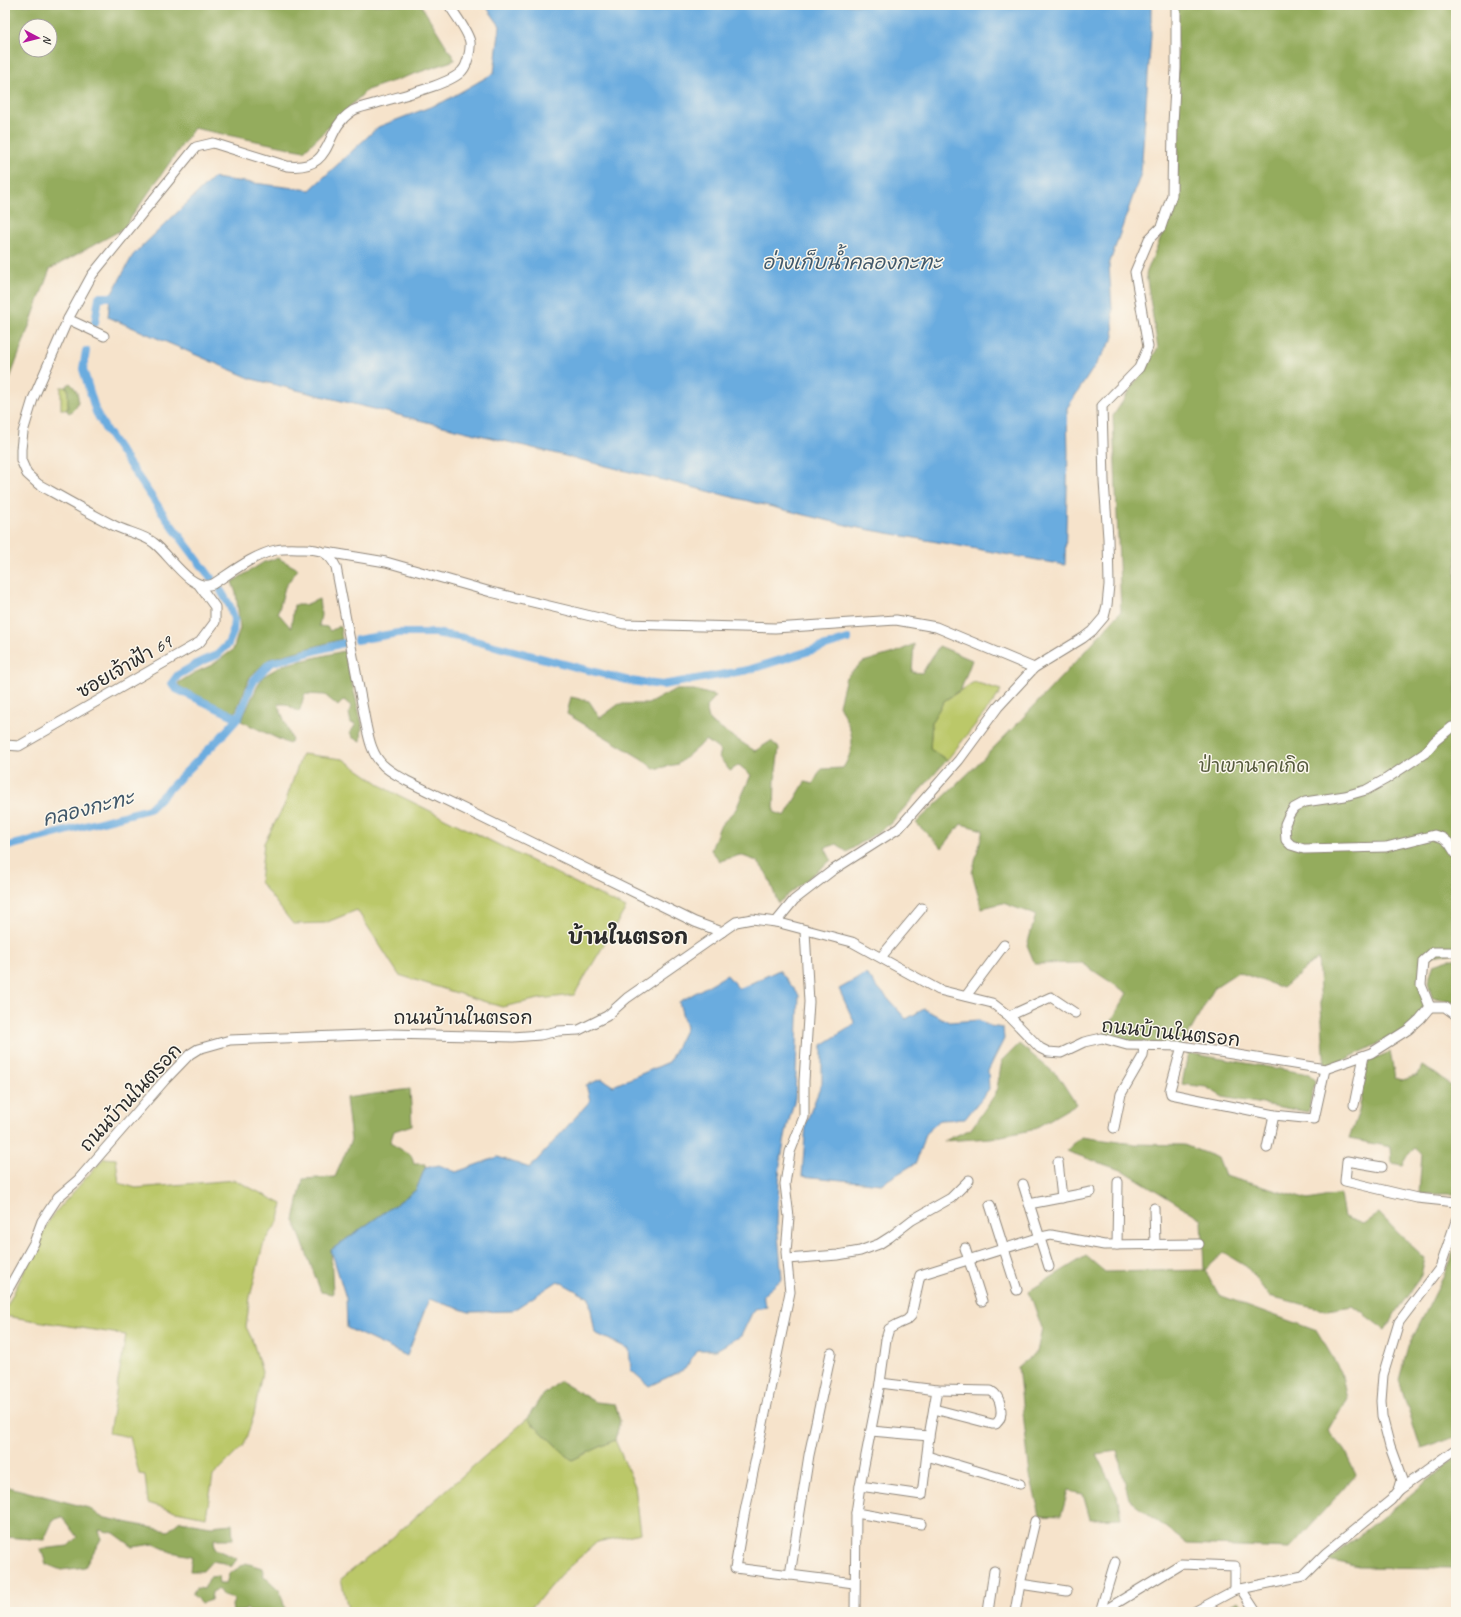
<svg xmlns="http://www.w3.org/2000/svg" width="1461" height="1617" font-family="Caveat,'Playpen Sans Thai',sans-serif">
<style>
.green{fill:#bbc869;stroke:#737a4a}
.forest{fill:#94ac5d;stroke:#606c44;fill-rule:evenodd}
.water{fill:#6bacdf;stroke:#4b6c85}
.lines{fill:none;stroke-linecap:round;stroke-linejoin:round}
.canal{stroke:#6bacdf;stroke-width:8}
.street-casing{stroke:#90877b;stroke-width:11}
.street{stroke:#fff;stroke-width:9}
.labels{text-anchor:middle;stroke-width:3;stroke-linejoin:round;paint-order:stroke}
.street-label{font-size:19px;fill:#2b2b2b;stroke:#fbf7ec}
.park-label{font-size:19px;fill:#565a3e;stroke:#fbf7ec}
.water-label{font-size:20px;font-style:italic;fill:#41586a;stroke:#fbf7ec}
.quarter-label{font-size:21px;font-weight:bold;fill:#2b2b2b;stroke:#fbf7ec}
</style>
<rect width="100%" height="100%" fill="#fbf7ec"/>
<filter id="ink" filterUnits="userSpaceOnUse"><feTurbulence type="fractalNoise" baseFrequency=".025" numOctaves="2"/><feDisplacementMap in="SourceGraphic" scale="8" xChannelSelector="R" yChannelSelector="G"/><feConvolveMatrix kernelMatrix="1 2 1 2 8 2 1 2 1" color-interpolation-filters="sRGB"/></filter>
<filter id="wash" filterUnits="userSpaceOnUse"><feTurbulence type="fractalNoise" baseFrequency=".012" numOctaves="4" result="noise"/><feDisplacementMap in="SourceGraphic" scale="16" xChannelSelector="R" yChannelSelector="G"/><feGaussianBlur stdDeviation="0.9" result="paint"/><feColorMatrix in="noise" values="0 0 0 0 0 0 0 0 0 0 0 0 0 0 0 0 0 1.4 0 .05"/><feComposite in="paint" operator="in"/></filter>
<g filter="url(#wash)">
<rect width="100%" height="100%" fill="#f6e3cb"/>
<!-- green -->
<g class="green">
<rect x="61" y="387" width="7" height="22"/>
<polygon points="974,682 1001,690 995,700 947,760 930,749 932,721 944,701"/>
<polygon points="302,754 343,759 388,790 626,908 574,995 539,999 502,1007 399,975 357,910 325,923 293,924 260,882 264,843 284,806"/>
<polygon points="104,1158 116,1159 119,1183 136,1188 235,1180 282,1204 279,1220 263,1245 250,1297 246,1327 252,1339 262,1372 254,1415 244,1445 213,1476 206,1517 171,1510 148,1503 145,1475 139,1474 130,1437 109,1433 126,1335 5,1316 5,1310 51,1217"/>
<polygon points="527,1419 572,1460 615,1440 635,1486 641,1533 597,1542 560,1575 537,1602 524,1612 351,1612 348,1609 341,1579 385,1544"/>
</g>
<!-- forest -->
<g class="forest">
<path d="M5 5H421L455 60 367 90 304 151 194 128 123 229 50 269 5 392ZM26 26H50V50H26Z"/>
<path d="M1176 5H1456V953L1431 956 1421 979 1427 1010 1409 1029 1325 1069 1318 958 1283 988 1238 972 1215 987 1182 1046 1102 1038 1127 993 1082 963 1035 964 1027 945 1036 915 1003 903 982 908 972 873 983 830 961 824 942 848 916 823C988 757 1056 684 1121 611L1113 416 1158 348 1146 274 1176 200 1179 126Z"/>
<path d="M70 383C81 393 81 406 69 413L65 409H68V388L65 387Z"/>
<polygon points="278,558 298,569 285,587 278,613 291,628 294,605 305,605 319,599 321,615 319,626 327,627 330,631 340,626 342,639 269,659 250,677 235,713 180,687 178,683 194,673 212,665 233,650 240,628 236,593 232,582 264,562"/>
<path d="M914 644 912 672 922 673 939 646 972 660 961 689 944 701 932 721 930 749 947 760 890 824 847 852 837 844 825 848 831 860 778 903 767 874 757 861 740 855 720 861 711 850 720 826 736 809 751 775 739 765 730 771 719 757 721 751 706 740 678 764 654 769 642 759 567 714 571 697 589 701 600 718 619 704H648L674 690H694L716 696 706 707 710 722 755 751 771 741 779 748 775 780 774 812 785 816 805 782 813 784 821 769 843 768C859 742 851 730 839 705L846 677 863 662 897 652Z"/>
<polygon points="344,651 362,724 361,741 353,738 350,733 356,724 351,723 349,713 351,706 344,700 338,706 325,695 305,694 299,712 286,704 278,704 292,740 289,744 241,721 262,677 283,665"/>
<polygon points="1449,959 1456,959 1456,1003 1432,998 1428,981 1434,964"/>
<polygon points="1019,1044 1058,1076 1076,1104 1032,1130 991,1138 944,1141 971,1129 996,1093 1002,1061"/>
<polygon points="1390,1052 1395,1078 1403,1080 1418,1075 1422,1066 1436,1074 1456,1090 1456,1192 1454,1194 1419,1194 1422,1154 1415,1148 1407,1156 1402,1165 1392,1163 1391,1147 1349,1139 1359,1111 1368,1061"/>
<polygon points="1188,1053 1309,1074 1315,1081 1308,1112 1223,1097 1206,1087 1182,1084"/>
<polygon points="410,1089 412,1125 394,1131 390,1143 411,1155 414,1164 425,1164 425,1168 416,1190 331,1250 333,1294 321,1292 294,1220 303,1179 335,1177 351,1140 346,1098"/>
<polygon points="1081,1137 1135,1144 1184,1145 1218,1158 1225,1176 1308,1200 1340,1194 1344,1217 1363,1224 1379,1213 1398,1233 1425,1258 1420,1279 1397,1310 1385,1330 1353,1306 1327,1310 1269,1296 1247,1267 1224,1253 1205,1270 1219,1295 1317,1331 1341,1372 1347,1398 1328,1431 1344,1450 1356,1475 1290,1548 1187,1544 1129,1499 1117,1451 1096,1454 1117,1496 1121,1518 1090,1519 1083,1494 1068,1491 1061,1516 1040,1515 1030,1476 1018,1367 1037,1352 1042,1328 1029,1291 1086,1256 1105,1272 1204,1270 1202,1219 1126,1172 1066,1151"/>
<polygon points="1456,1245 1456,1437 1421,1449 1399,1380 1408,1347 1440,1284"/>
<polygon points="560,1381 595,1402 615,1404 620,1421 615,1440 572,1460 527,1419 541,1397"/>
<polygon points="1456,1458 1456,1568 1359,1567 1329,1560"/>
<polygon points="5,1486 89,1508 101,1517 168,1531 180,1521 211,1526 232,1524 233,1539 214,1539 215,1549 237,1559 231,1567 224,1563 212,1561 203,1571 190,1571 192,1556 171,1552 154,1544 133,1547 114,1533 99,1530 101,1539 85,1567 61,1570 46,1564 41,1549 68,1546 77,1537 62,1517 53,1520 44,1540 5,1537"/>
<polygon points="246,1563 262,1568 264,1576 280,1591 286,1612 250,1612 247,1609 233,1612 232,1605 235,1599 223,1596 218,1589 212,1592 211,1600 201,1603 192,1594 196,1588 204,1589 210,1577 218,1576 219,1584 226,1584 229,1574"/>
<polygon points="1237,1601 1244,1612 1216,1612"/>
</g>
<!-- water -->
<g class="water">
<polygon points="485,5 1151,5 1151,35 1141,173 1109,265 1114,337 1067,408 1068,454 1065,565 854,527 252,379 108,317 110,297 133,255 213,178 310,190 378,127 443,102 494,73 500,26"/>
<polygon points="779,970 799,995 795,1098 786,1132 780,1164 777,1223 782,1279 762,1296 767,1307 754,1309 741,1336 716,1350 697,1350 685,1369 649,1386 631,1370 629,1349 595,1333 589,1298 558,1281 512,1311 469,1312 429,1299 407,1356 347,1328 346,1298 331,1250 416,1190 425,1168 439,1165 456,1172 498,1157 530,1168 590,1101 586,1085 602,1079 613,1086 669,1062 686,1028 679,1002 727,975 739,989"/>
<polygon points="866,974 906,1019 924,1009 949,1022 979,1020 990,1026 1003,1028 1004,1039 988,1071 989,1089 965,1119 940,1120 925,1134 916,1163 881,1184 802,1176 806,1123 822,1083 822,1045 855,1024 839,989"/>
</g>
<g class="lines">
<!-- canal -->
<g class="canal">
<polyline points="95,323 99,297 110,297"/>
<polyline points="86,351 83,369 96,412 106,430 166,518 211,578"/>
<polyline points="221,591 230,606 234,619 233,632 228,644 217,655 202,661 178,675 172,683 176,689 238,718"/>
<polyline points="357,640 398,633 435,633 464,638 630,681 662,685 748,670 848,639"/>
<polyline points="5,847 149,809 221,737 238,718 254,680 270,663 344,643"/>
</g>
</g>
</g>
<g filter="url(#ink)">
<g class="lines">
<!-- street casing -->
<g class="street-casing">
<g id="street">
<path d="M449 5C455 15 468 31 470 42 471 50 467 66 462 71 450 85 396 97 377 103 369 106 357 107 351 112 322 131 336 171 287 166L213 143 196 147 92 275 68 319 33 399 23 432 21 449V460L27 474 38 484C63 498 89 513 115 526 127 532 144 535 154 543 170 555 191 593 213 584 232 572 253 555 276 550 285 548 295 549 304 549 320 549 329 552 336 567L366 725C369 739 372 755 383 765 390 772 399 776 407 781L695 922 722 932"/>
<polyline points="68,319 104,336"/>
<polyline points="326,552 386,562 491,592 624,624 775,628 896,620 936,627 1034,668"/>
<polyline points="1456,727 1452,727 1435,741 1425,753 1386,779 1366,790 1345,796 1305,802 1294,808 1289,815 1285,824 1286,840 1291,845 1304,849 1386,847 1434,835 1443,838 1449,843 1456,854"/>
<polyline points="5,745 19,746 200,642 215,622 215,607 199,585"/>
<polyline points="776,922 794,900 833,870 899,828 959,760 998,707 1034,668 1083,638 1092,631 1104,617 1107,605 1109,585 1108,538 1104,481 1102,406 1139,368 1148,347 1135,272 1149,239 1161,227 1172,195 1173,124 1176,68 1176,5"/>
<polyline points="805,931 809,1002 804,1081 804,1117 790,1152 785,1184 789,1217 786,1252 790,1292 744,1516 735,1568 854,1583"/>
<polyline points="881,957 922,908"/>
<polyline points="966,996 1004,945"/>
<polyline points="1430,1007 1421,985 1423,961 1433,952 1456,952"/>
<polyline points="1430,1007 1445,1007 1456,1015"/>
<polyline points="1009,1016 1051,997 1075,1013"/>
<polyline points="1182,1046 1170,1090 1171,1094 1274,1115"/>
<polyline points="1354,1105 1364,1056"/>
<polyline points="1114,1128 1121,1094 1143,1056 1144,1045"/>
<polyline points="1267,1148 1274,1115 1314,1119 1325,1069"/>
<polyline points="1058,1162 1062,1198"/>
<polyline points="1382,1167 1347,1161 1345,1181 1417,1198 1456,1202"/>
<polyline points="1023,1184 1049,1267"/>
<polyline points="1029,1204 1091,1192"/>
<polyline points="990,1205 1017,1290"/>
<polyline points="1154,1208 1155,1245"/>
<polyline points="1117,1245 1118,1182"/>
<polyline points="965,1248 982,1301"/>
<polyline points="787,1259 838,1255 860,1251 879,1244 890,1237 912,1220 951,1198 969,1180"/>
<polyline points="5,1295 34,1243 42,1221 58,1197 78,1180 164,1081 190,1054 198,1049 230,1040 390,1034 513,1037 540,1035 558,1031 579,1030 607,1016 627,998 736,922 752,919 776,922 852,942 939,990 992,1003 1009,1016 1040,1048 1048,1052 1061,1053 1084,1042 1102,1038 1127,1045 1182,1046 1325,1069 1371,1053 1409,1029 1420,1019 1430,1007"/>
<path d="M934 1409 992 1424H996C1005 1416 1001 1396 991 1391L937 1390"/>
<polyline points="871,1431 929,1436"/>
<polyline points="927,1456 1020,1484"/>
<polyline points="860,1486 922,1495 929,1436 937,1390 880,1383"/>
<polyline points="1399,1490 1456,1449"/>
<polyline points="856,1513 921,1524"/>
<polyline points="790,1575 809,1455 831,1353"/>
<polyline points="1020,1584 1067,1591"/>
<polyline points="1241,1589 1256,1612"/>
<polyline points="855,1612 856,1513 860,1486 880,1383 886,1339 889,1329 898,1324 907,1320 911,1316 920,1275 1041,1237 1051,1235 1104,1245 1199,1244"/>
<polyline points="988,1612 994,1571"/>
<polyline points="1015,1612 1020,1584 1035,1521"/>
<polyline points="1100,1612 1115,1562"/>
<polyline points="1102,1612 1181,1564 1235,1566 1235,1590"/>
<polyline points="1194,1612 1235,1590 1303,1576 1326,1553 1391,1500 1399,1490 1402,1480 1390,1447 1382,1416 1381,1401 1383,1375 1399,1322 1440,1268 1456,1221"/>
</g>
</g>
<!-- street -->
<use href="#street" class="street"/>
</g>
</g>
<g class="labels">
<!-- street labels -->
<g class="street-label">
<text transform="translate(124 666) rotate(-30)" y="7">ซอยเจ้าฟ้า 69</text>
<text x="463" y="1024">ถนนบ้านในตรอก</text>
<text transform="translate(1171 1032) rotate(6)" y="7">ถนนบ้านในตรอก</text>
<text transform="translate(130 1097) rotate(-47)" y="7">ถนนบ้านในตรอก</text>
</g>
<!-- park labels -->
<g class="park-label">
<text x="1254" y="772">ป่าเขานาคเกิด</text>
</g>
<!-- water labels -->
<g class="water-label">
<text x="852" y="269">อ่างเก็บน้ำคลองกะทะ</text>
<text transform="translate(88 808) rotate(-14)" y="7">คลองกะทะ</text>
</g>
<!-- quarter labels -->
<g class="quarter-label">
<text x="628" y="944">บ้านในตรอก</text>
</g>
</g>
<!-- margin -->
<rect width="1461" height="1617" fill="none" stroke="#fbf7ec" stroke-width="20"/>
<!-- north arrow -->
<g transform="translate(38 38) rotate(97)"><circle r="19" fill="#fbf7ec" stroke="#a8a59f"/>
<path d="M0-3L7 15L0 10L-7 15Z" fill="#b5179e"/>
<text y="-6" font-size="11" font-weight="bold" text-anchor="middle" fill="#2b2b2b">N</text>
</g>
</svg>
